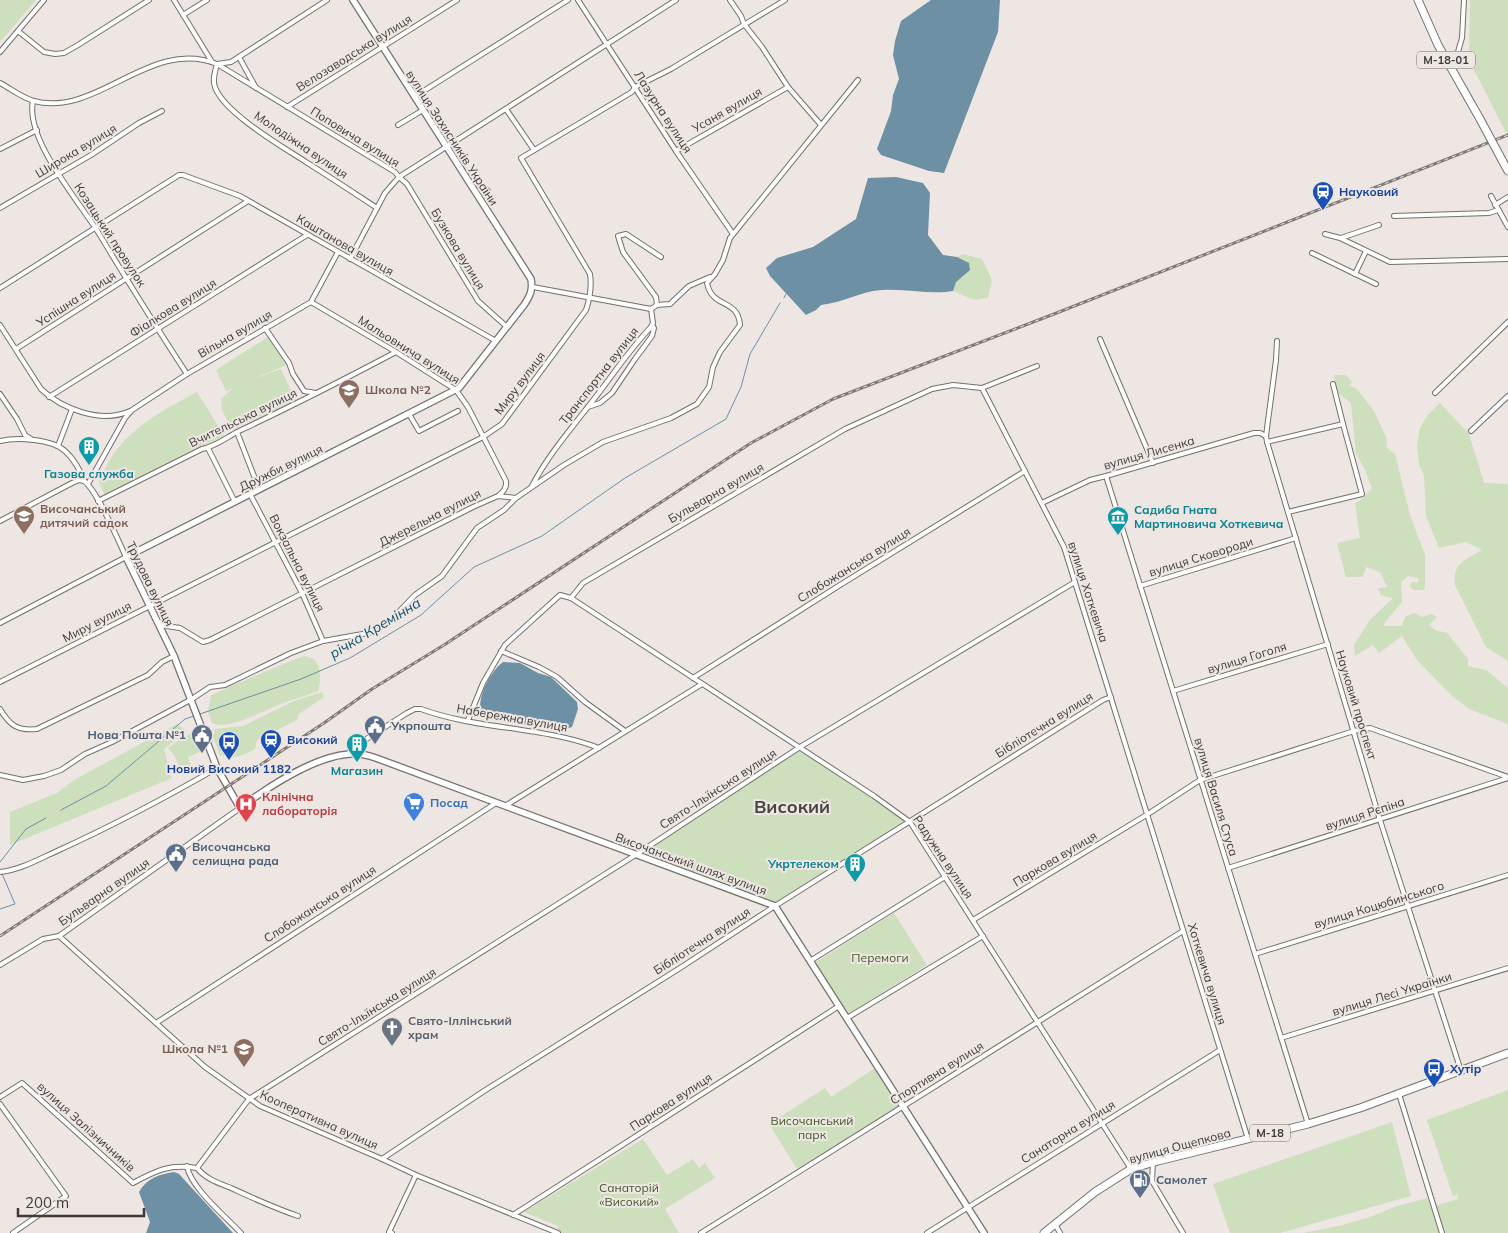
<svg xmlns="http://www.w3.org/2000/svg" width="1508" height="1233" font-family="Mulish,sans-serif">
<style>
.green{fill:#cedfbe}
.water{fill:#6d90a5}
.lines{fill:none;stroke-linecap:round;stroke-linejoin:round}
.stream{stroke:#6d90a5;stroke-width:1}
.street-casing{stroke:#756f6b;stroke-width:6}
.secondary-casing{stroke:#756f6b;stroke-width:8}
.highway-casing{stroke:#756f6b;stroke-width:9}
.street{stroke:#fff;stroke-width:4}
.secondary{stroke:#fff;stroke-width:5.5}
.highway{stroke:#fff;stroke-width:7}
.rail-casing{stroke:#7e7976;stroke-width:3}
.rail{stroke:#ede6e2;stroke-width:1;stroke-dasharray:4;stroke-linecap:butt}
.highway-bridge-casing{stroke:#756f6b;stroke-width:9;stroke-linecap:butt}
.highway-bridge{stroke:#fff;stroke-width:7}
.labels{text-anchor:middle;stroke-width:4;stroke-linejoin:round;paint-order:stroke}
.shield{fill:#ede6e2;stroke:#726e6b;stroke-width:1}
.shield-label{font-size:11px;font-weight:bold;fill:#3d3a38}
.street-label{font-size:12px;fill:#3d3a38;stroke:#ede6e2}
.transit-label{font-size:12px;font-weight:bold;fill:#164399;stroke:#ede6e2;text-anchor:start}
.education-label{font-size:12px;font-weight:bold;fill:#785e54;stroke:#ede6e2;text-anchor:start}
.culture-label{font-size:12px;font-weight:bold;fill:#0d838f;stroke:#ede6e2}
.service-label{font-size:12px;font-weight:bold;fill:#4e5e75;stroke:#ede6e2;text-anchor:start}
.health-label{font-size:12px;font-weight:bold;fill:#be3a42;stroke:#ede6e2;text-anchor:start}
.shop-label{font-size:12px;font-weight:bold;fill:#366cbe;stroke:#ede6e2;text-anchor:start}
.park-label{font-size:12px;fill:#435a28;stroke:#ede6e2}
.worship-label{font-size:12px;font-weight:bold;fill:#5b616d;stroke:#ede6e2;text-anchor:start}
.water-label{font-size:14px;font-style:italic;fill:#0d4f6e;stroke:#ede6e2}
.district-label{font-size:18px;font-weight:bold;fill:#494440;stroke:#ede6e2}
</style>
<rect width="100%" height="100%" fill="#ede6e2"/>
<!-- green -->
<g class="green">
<polygon points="0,0 36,0 0,42"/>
<polygon points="1470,0 1508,0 1508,137 1469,60"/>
<polygon points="963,254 982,259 992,280 988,298 974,300 953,291 956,282 968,263 957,257"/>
<polygon points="268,337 287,365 253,379 281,369 296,401 232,430 222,410 221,399 233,388 226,391 216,370"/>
<polygon points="1334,375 1346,375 1352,382 1349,386 1356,388 1374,411 1386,437 1387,448 1395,454 1410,515 1425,555 1425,587 1423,590 1413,590 1410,586 1412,582 1418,583 1418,578 1408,576 1401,582 1402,602 1385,622 1384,626 1402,626 1405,617 1414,613 1422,617 1432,614 1437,617 1429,625 1435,630 1447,633 1468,659 1468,666 1486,670 1508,688 1508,724 1469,709 1451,695 1417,660 1402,636 1379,653 1373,645 1355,656 1354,645 1370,620 1393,598 1381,595 1378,588 1387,587 1380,572 1366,567 1363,577 1346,577 1337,543 1360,538 1355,503 1361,500 1372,488 1365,470 1356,453 1351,403 1336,391"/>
<path d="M197 392 225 437 105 496 99 482C103 474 106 465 111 458 131 427 165 409 197 392Z"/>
<path d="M1440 403 1469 434 1484 483 1508 484V661L1486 647 1455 585C1451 564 1467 559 1482 550L1466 542 1439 548 1426 516 1424 476 1419 464 1417 445 1420 428 1427 416Z"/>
<path d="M304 656C309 657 313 658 316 662 321 668 321 684 318 691 306 696 293 699 281 704 264 710 229 731 212 723L208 712 211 695 262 673Z"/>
<path d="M322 692 324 697 299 714 297 720 257 740 255 749C241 757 236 759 220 755L213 737 215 729 243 726 294 701Z"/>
<polygon points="177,724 187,731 164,749 172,778 10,845 10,812 57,793 74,780"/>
<polygon points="194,732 204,732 209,748 188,757 191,767 182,772 174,755 168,748 182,738"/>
<polygon points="800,747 910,822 775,906 637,854"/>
<polygon points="894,913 927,965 845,1016 813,964"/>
<polygon points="875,1068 899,1107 797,1169 769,1124 825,1088 831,1097"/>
<polygon points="1508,1090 1508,1233 1303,1233 1339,1226 1370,1217 1394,1207 1427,1198 1432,1207 1458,1199 1457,1194 1453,1196 1427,1120"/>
<polygon points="1392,1122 1411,1196 1280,1233 1230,1233 1213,1184"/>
<polygon points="643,1139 667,1175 693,1159 699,1168 705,1163 715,1178 665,1209 679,1233 557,1233 558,1226 524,1212"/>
</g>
<!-- water -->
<g class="water">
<polygon points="931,0 1000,0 998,32 944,173 929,171 881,155 877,149 891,111 893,95 899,79 893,55 895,41 901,21"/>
<path d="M896 177 923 183 930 193 928 235 943 255 957 257 969 263 970 270 956 282 953 291C929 295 906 288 882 290 861 291 842 303 821 305L816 310 806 315 770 276 766 268 777 258 813 247 856 219 868 178Z"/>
<path d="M503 662 520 663 538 673 551 677 577 702 578 709 572 727 566 729 544 727 482 718C475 700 489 673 503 662Z"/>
<path d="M174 1172 179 1174 233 1233H146L150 1222 139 1192C146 1179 159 1174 174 1172Z"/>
</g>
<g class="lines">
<!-- stream -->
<g class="stream">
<polyline points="784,298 786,294"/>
<polyline points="200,714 301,679 350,658 421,615 474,567 542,536 625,478 726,419 741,387 750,354 780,303"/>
<polyline points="61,810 106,786 185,719 194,716"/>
<polyline points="0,862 26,829 46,818"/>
<polyline points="0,869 15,904 0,909"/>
</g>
<!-- street casing -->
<g class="street-casing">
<g id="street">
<polyline points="174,0 212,62"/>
<path d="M327 0 231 62 217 64C215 72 212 80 215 87 224 113 283 147 306 162 330 177 354 193 377 208"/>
<polyline points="578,0 676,151 733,234"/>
<polyline points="730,0 741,16 744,24 762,47 788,87 821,125"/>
<polyline points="183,15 207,0"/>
<polyline points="18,31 44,52 55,54 64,53 78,45 149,0"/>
<polyline points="0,52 44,0"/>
<polyline points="239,57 256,88"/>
<polyline points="1453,69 1462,38 1464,0"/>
<path d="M0 83C10 88 22 98 34 101 97 118 150 37 217 64L395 172 399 177 676 0"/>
<polyline points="414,97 568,0"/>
<path d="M33 101C25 139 78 200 98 232 127 280 156 327 187 374"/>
<polyline points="287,107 457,0"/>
<polyline points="506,109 534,150"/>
<polyline points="398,125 423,110"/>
<polyline points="0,149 37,130"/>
<polyline points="676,151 788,87"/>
<polyline points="1491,196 1508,227"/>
<polyline points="1495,205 1508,197"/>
<polyline points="0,208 91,155 139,123 162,111"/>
<polyline points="1394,216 1489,213 1498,210"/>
<polyline points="1325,234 1340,238 1390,262 1508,259"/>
<polyline points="1341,238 1379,225"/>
<polyline points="1312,253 1376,284"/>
<polyline points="350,259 385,193 399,177 407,184 478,301 507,327"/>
<polyline points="1355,274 1366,251"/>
<polyline points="533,287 651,309"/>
<polyline points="0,288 179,175 183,175 240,196 496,341"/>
<path d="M311 302 396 352 456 390 468 407 506 481C507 488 503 492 498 496"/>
<polyline points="657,305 656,297 623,252 618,236 626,234 661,257"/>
<polyline points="651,309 657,305 670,304 689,286 710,277"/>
<path d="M0 325 41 389C62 409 101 424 130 411"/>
<polyline points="265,328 289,363 293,374 304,391 316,393"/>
<polyline points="1100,339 1153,463"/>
<polyline points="1277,341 1276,360 1266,436 1267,442 1380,820 1461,1071"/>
<polyline points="16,349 248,201"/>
<polyline points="982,388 1064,547 1248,1139"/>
<polyline points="1435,393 1508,322"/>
<polyline points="0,394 17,419 25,435 31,439"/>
<polyline points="49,397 307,235"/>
<polyline points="588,407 600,403 612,393 635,359 652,336 654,328 652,325"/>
<polyline points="409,414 419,431 458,411"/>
<polyline points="1471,431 1508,396"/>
<polyline points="237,432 259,489"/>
<path d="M0 441C17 437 52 439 65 451 73 458 81 471 84 481"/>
<polyline points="1267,442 1343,424 1333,384"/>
<polyline points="58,446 72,409"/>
<polyline points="208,448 235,502"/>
<polyline points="1106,476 1308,1124"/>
<polyline points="88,484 125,418 132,410 187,374 311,302 338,252"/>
<path d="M532 486C547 457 567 434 587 408 609 381 627 352 651 327L653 323 651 309"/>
<polyline points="250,494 302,593 323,641"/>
<path d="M98 501 202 449C215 447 227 437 239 431 292 406 345 379 396 352"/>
<polyline points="1042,503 1090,480 1106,476 1254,433 1260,433 1266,436"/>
<polyline points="1288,512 1362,494 1343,424"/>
<polyline points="0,521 72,483 79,480 84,481"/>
<polyline points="1140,586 1296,538"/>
<polyline points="571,598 583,583 845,429 932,389 953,385 982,388 1037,366"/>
<path d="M0 623 126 557C118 540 97 490 84 481"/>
<polyline points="159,625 180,628 203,642 210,640 473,507 498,496 516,498"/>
<polyline points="501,651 539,667 557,677 585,702 625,731"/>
<polyline points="693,678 840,585 1025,471"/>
<path d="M0 682 483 437 502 424 586 310C590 298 592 287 590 274L521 158 632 92 635 87 671 69 785 0"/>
<polyline points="1173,691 1328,644"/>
<path d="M0 709C10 726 18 731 37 729L148 675 162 662 174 656"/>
<polyline points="468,720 483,683 505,645 560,595 571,598 874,796 910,822 1131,1169"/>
<path d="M348 754 357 745 407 713 415 709H421C478 730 542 726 599 748"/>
<path d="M0 775 23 780 44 776 61 770 85 754 112 742 192 699 210 687 225 685 291 653 323 641 374 632 389 622 415 595 442 576 477 528 504 510 516 498 564 465 603 442 671 418 697 404 709 387 713 367 720 352 740 325C738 298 712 309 707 283L715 274 723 260 730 238 858 80"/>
<polyline points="505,806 702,684"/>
<polyline points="1228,868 1508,778"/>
<path d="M0 872C20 870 39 859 57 851 112 826 165 798 217 768"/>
<polyline points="973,920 1148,814 1200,780 1354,731 1370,728 1508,777"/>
<polyline points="59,936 205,1067 260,1106 382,1159 416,1175 558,1233"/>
<polyline points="1255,954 1508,875"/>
<polyline points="810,961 945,877"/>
<polyline points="0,965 43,939 59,936 240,808"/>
<polyline points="847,1018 983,936"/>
<polyline points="156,1023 496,803"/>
<polyline points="1281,1038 1508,968"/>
<polyline points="1399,1094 1442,1233"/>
<path d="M0 1097 22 1083 133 1183C157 1170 169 1164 197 1168 206 1179 218 1183 231 1188 253 1198 274 1208 298 1216"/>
<polyline points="0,1104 66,1196 13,1233"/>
<polyline points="382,1159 484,1091 680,968 775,906 1103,700 1111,697"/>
<polyline points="1153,1162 1152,1181 1183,1233"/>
<path d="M187 1166C190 1187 226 1217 241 1233"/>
<polyline points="197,1168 249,1099 637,854 800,747 1075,582"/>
<polyline points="513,1215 839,1006"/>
<polyline points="1055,1224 1060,1233"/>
<polyline points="392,1233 389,1232 416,1175"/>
<polyline points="701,1233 1183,931"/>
<polyline points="927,1233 1220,1050"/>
</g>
</g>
<!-- secondary casing -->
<g class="secondary-casing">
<path id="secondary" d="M353 0 531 279C533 290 530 296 524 305L459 388 126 557 174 656 217 768 240 808C268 787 315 756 350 754 359 753 367 755 376 758L775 906 984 1233"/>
</g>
<!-- highway casing -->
<g class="highway-casing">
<g id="highway">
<polyline points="1418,0 1438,45 1480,119"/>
<polyline points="1502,160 1508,171"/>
<polyline points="1044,1233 1095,1192 1131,1169 1158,1161 1308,1124 1360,1108 1508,1053"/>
</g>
</g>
<!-- street -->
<use href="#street" class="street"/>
<!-- secondary -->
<use href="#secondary" class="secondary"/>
<!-- highway -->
<use href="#highway" class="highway"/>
<!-- rail casing -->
<g class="rail-casing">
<polyline id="rail" points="0,936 324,723 372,689 444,645 751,443 833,399 1054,314 1508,135"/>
</g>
<!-- rail -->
<use href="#rail" class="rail"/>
<!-- highway-bridge casing -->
<g class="highway-bridge-casing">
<polyline id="highway-bridge" points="1480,119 1502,160"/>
</g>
<!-- highway-bridge -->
<use href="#highway-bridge" class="highway-bridge"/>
</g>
<!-- icons -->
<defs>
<g id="station-pin" transform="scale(1.125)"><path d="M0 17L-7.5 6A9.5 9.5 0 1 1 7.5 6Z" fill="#1a4fb4" stroke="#ede6e2"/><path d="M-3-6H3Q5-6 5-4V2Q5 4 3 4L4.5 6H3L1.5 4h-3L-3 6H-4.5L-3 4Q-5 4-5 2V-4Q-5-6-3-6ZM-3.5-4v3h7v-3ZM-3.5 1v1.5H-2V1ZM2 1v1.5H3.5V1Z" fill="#fff"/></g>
<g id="school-pin" transform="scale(1.125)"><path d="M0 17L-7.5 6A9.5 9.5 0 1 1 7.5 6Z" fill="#8d6e63" stroke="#ede6e2"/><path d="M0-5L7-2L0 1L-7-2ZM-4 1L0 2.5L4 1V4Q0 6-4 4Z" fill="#fff"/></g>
<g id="building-pin" transform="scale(1.125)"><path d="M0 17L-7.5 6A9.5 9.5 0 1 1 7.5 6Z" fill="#0f9aa8" stroke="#ede6e2"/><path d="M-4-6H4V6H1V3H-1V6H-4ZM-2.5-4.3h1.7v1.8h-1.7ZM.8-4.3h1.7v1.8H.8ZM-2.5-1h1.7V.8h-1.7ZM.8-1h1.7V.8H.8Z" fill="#fff"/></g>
<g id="museum-pin" transform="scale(1.125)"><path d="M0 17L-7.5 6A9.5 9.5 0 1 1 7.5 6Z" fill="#0f9aa8" stroke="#ede6e2"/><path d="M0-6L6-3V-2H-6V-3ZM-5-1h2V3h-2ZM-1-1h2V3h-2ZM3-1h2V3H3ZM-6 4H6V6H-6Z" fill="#fff"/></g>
<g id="civic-pin" transform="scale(1.125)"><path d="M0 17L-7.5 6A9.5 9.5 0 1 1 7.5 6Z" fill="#5c6f8a" stroke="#ede6e2"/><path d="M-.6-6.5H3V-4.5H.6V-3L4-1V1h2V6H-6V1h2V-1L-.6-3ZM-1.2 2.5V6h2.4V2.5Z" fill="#fff"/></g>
<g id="bus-pin" transform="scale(1.125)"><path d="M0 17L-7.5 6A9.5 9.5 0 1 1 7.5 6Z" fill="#1a4fb4" stroke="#ede6e2"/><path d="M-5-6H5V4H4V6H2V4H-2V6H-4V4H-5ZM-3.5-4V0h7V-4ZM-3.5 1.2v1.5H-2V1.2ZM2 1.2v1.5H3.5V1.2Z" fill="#fff"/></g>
<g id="supermarket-pin" transform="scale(1.125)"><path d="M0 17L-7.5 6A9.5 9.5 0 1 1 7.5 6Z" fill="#3f7fe0" stroke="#ede6e2"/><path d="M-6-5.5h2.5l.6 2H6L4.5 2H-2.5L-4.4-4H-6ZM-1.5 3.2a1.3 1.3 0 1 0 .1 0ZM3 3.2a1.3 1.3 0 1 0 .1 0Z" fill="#fff"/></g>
<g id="hospital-pin" transform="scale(1.125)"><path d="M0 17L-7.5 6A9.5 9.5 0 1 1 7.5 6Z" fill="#e0444e" stroke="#ede6e2"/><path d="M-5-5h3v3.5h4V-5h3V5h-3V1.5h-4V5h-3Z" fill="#fff"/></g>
<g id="church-pin" transform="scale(1.125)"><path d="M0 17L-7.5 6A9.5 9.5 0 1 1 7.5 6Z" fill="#6b7280" stroke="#ede6e2"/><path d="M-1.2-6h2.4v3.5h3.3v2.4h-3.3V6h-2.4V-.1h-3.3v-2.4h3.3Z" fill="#fff"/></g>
<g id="fuel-pin" transform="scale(1.125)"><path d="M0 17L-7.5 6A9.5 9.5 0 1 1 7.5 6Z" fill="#5c6f8a" stroke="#ede6e2"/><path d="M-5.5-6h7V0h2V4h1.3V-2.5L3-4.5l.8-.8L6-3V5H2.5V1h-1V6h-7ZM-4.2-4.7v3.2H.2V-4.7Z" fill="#fff"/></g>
</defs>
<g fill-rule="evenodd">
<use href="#station-pin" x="1323" y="192"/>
<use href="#school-pin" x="349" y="390"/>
<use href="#building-pin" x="89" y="447"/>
<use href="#school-pin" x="24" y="516"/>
<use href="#museum-pin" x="1118" y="517"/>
<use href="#civic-pin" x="375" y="726"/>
<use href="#civic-pin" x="202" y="735"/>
<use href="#station-pin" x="271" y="740"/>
<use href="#bus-pin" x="229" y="742"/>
<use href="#building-pin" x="357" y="744"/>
<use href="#supermarket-pin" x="414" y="803"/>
<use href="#hospital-pin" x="246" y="804"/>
<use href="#civic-pin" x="176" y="854"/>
<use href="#building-pin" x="855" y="864"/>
<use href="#church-pin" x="392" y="1028"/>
<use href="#school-pin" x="244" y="1049"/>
<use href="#bus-pin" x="1434" y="1069"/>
<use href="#fuel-pin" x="1140" y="1180"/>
</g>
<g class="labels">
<!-- shield labels -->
<g class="shield">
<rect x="1417" y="51.5" width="58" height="17" rx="4"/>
<rect x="1250" y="1124.5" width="40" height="17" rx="4"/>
</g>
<g class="shield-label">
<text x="1446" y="64">М-18-01</text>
<text x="1270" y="1137">М-18</text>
</g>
<!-- street labels -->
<g class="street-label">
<text transform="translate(354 53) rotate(-32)" y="4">Велозаводська вулиця</text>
<text transform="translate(727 110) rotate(-30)" y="4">Усаня вулиця</text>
<text transform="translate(663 112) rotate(57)" y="4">Лазурна вулиця</text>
<text transform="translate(355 137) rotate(32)" y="4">Поповича вулиця</text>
<text transform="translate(452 138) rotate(57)" y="4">вулиця Захисників України</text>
<text transform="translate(301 145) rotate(34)" y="4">Молодіжна вулиця</text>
<text transform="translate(76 151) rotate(-31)" y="4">Широка вулиця</text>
<text transform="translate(110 235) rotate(57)" y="4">Козацький провулок</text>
<text transform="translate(345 245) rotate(30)" y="4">Каштанова вулиця</text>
<text transform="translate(458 249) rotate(59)" y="4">Бузкова вулиця</text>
<text transform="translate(76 299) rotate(-33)" y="4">Успішна вулиця</text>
<text transform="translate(173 308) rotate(-32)" y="4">Фіалкова вулиця</text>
<text transform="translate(235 334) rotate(-30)" y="4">Вільна вулиця</text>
<text transform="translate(409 350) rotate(32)" y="4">Мальовнича вулиця</text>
<text transform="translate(599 376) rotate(-52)" y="4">Транспортна вулиця</text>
<text transform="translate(520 383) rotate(-53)" y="4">Миру вулиця</text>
<text transform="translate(243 418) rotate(-26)" y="4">Вчительська вулиця</text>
<text transform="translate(1149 453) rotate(-16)" y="4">вулиця Лисенка</text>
<text transform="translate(281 468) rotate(-26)" y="4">Дружби вулиця</text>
<text transform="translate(716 493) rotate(-30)" y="4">Бульварна вулиця</text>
<text transform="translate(430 518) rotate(-27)" y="4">Джерельна вулиця</text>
<text transform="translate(1201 557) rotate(-17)" y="4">вулиця Сковороди</text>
<text transform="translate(297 563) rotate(63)" y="4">Вокзальна вулиця</text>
<text transform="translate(854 565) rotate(-32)" y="4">Слобожанська вулиця</text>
<text transform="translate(150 584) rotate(64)" y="4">Трудова вулиця</text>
<text transform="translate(1088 592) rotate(72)" y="4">вулиця Хоткевича</text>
<text transform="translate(97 622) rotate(-27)" y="4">Миру вулиця</text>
<text transform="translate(1247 658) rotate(-17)" y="4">вулиця Гоголя</text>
<text transform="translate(1356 705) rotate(73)" y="4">Науковий проспект</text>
<text transform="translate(512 718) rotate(10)" y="4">Набережна вулиця</text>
<text transform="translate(1044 725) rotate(-32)" y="4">Бібліотечна вулиця</text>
<text transform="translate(718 789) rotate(-33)" y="4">Свято-Ільїнська вулиця</text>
<text transform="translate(1216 797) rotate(73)" y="4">вулиця Василя Стуса</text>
<text transform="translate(1365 814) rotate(-18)" y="4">вулиця Рєпіна</text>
<text transform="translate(943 857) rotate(56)" y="4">Радужна вулиця</text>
<text transform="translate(1055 859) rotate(-31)" y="4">Паркова вулиця</text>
<text transform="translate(691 864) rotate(20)" y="4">Височанський шлях вулиця</text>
<text transform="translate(104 892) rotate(-35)" y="4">Бульварна вулиця</text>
<text transform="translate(320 904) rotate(-33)" y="4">Слобожанська вулиця</text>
<text transform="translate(1379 905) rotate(-17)" y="4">вулиця Коцюбинського</text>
<text transform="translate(702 941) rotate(-33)" y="4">Бібліотечна вулиця</text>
<text transform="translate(1207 974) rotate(73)" y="4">Хоткевича вулиця</text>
<text transform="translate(1392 994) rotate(-17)" y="4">вулиця Лесі Українки</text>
<text transform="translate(377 1007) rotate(-32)" y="4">Свято-Ільїнська вулиця</text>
<text transform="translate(937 1073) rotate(-32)" y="4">Спортивна вулиця</text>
<text transform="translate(671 1102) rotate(-33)" y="4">Паркова вулиця</text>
<text transform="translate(319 1120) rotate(24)" y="4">Кооперативна вулиця</text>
<text transform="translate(86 1127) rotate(42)" y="4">вулиця Залізничників</text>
<text transform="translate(1068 1132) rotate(-32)" y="4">Санаторна вулиця</text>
<text transform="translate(1180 1146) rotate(-15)" y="4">вулиця Ощепкова</text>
</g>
<!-- transit labels -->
<g class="transit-label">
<text x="1339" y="196">Науковий</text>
<text x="287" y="744">Високий</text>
<text x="229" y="773" text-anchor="middle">Новий Високий 1182</text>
<text x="1450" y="1073">Хутір</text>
</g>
<!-- education labels -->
<g class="education-label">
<text x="365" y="394">Школа №2</text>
<text x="40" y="513">Височанський<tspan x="40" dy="14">дитячий садок</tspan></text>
<text x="228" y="1053" text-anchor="end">Школа №1</text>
</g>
<!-- culture labels -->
<g class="culture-label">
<text x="89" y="478">Газова служба</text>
<text x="1134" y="514" text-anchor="start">Садиба Гната<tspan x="1134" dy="14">Мартиновича Хоткевича</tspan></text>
<text x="357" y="775">Магазин</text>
<text x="839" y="868" text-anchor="end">Укртелеком</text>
</g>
<!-- service labels -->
<g class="service-label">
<text x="391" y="730">Укрпошта</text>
<text x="186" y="739" text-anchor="end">Нова Пошта №1</text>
<text x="192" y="851">Височанська<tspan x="192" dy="14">селищна рада</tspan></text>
<text x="1156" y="1184">Самолет</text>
</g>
<!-- health labels -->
<g class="health-label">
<text x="262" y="801">Клінічна<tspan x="262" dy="14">лабораторія</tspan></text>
</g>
<!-- shop labels -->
<g class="shop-label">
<text x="430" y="807">Посад</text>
</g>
<!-- park labels -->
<g class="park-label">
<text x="880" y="962">Перемоги</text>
<text x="812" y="1125">Височанський<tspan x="812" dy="14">парк</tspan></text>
<text x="629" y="1192">Санаторій<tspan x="629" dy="14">«Високий»</tspan></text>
</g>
<!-- worship labels -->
<g class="worship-label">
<text x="408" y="1025">Свято-Іллінський<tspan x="408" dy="14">храм</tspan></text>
</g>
<!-- water labels -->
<g class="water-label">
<text transform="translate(375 628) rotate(-31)" y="5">річка Кремінна</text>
</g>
<!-- district labels -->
<g class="district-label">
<text x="792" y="813">Високий</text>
</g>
</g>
<!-- scale -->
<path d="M18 1208v8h126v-8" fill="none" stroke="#3d3a38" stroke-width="2.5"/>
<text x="25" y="1208" font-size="15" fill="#3d3a38" stroke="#ede6e2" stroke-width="4" paint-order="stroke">200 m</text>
</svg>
